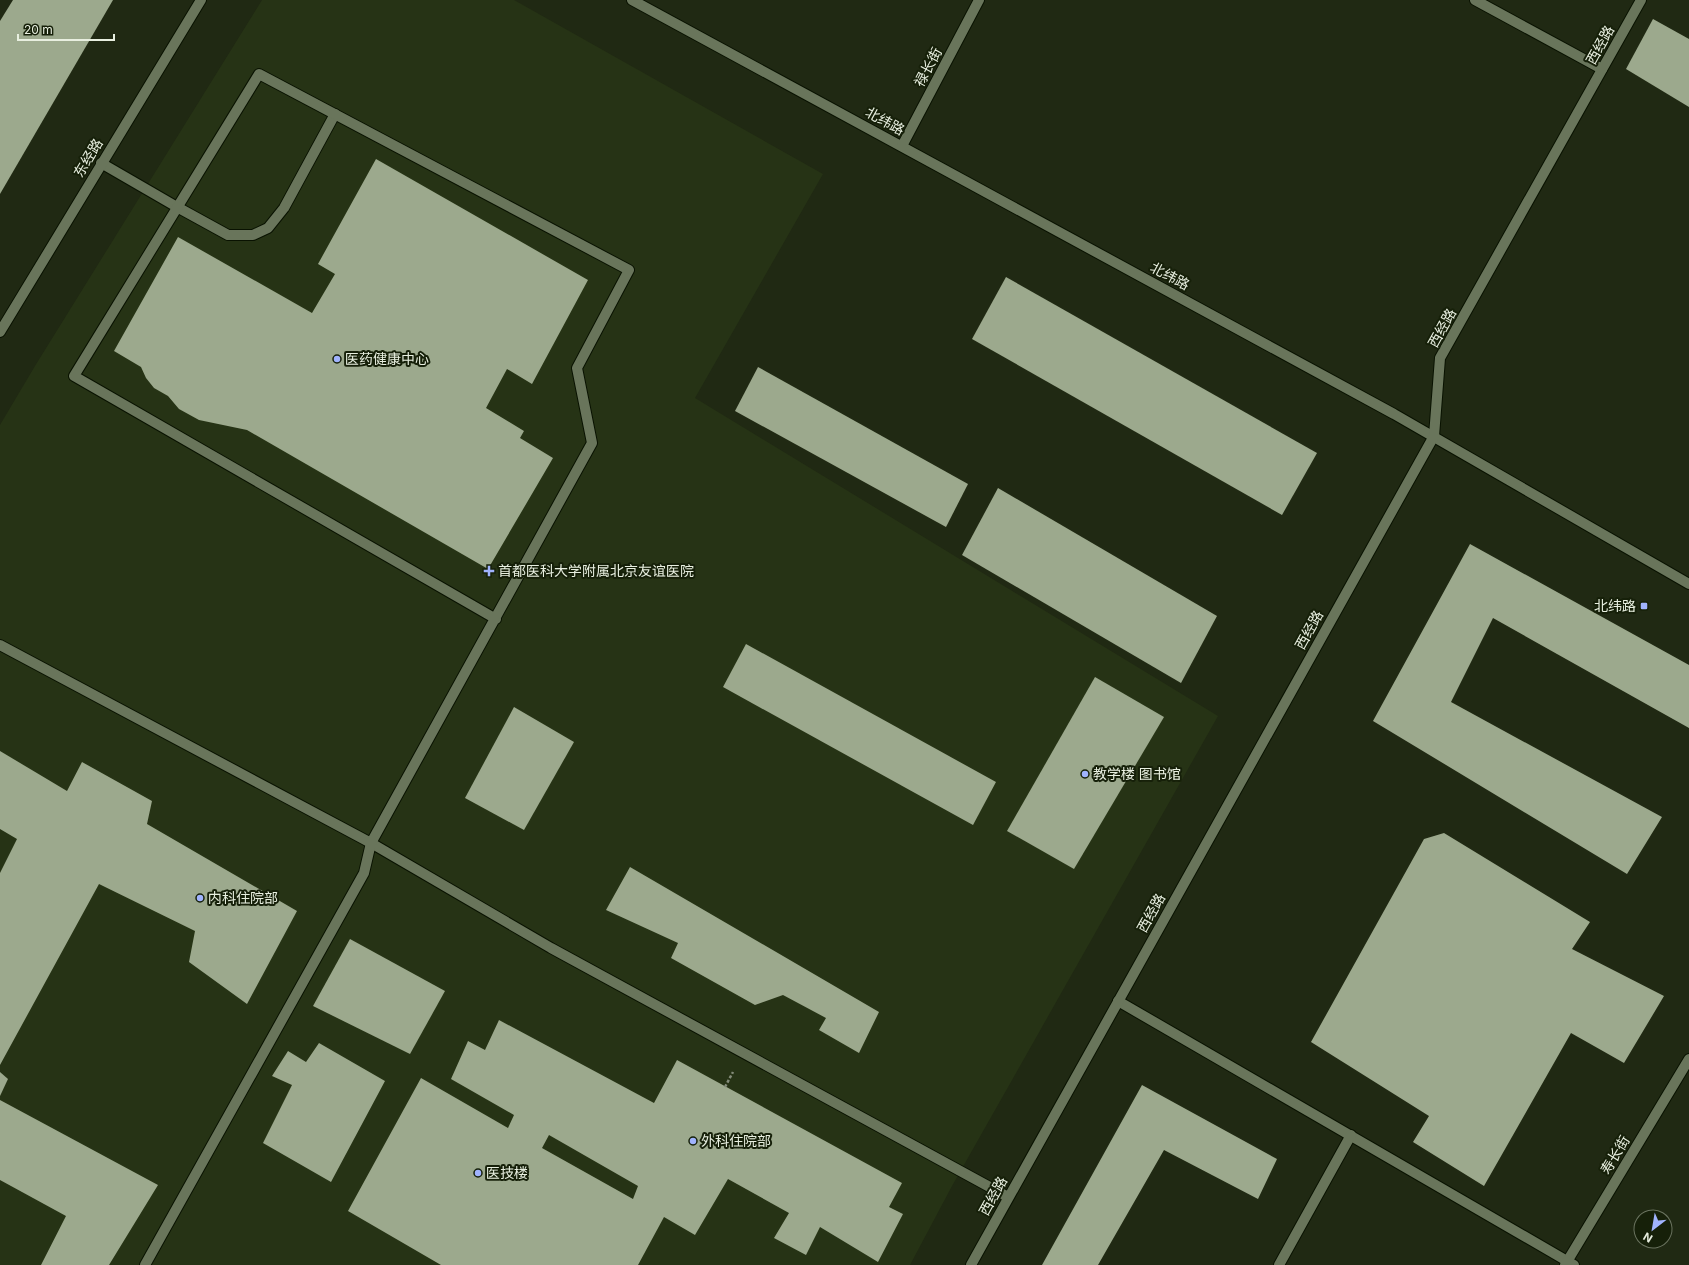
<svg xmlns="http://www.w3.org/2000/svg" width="1689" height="1265" font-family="Inter,'Noto Sans SC',sans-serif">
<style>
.built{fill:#263315}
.building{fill:#9ca98d;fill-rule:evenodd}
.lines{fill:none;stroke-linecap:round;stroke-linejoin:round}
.minor-casing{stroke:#091201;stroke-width:12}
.path{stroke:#848c7a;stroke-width:2.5;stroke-dasharray:3 2;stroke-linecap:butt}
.minor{stroke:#69755b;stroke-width:10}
.poi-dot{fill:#a0b3fd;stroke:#162009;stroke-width:1.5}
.labels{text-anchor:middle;stroke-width:4;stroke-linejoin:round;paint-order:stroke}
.street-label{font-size:14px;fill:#e8efe0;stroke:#162009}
.poi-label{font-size:14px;fill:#e8efe0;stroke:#162009;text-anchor:start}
</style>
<rect width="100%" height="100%" fill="#202913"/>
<!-- built -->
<polygon class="built" points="262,0 514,0 823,174 695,398 1218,716 952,1186 910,1265 0,1265 0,425 35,366"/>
<!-- building -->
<g class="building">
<polygon points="13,0 113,0 0,194 0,21"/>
<polygon points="1653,19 1689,39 1689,107 1626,69"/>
<polygon points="376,159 588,280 532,384 507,369 486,408 524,431 520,438 553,458 488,569 247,430 199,420 179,409 168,396 154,388 146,378 141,367 114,351 178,237 312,313 335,274 318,264"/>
<polygon points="1006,277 1317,453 1282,515 972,339"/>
<polygon points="758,367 968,484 946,527 735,411"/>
<polygon points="998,488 1217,616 1181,683 962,555"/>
<polygon points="1470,544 1689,665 1689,728 1493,618 1451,702 1662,817 1627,874 1373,721"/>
<polygon points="746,644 996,782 973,825 723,687"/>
<polygon points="1095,677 1164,717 1074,869 1007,831"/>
<polygon points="514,707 574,742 524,830 465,798"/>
<polygon points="0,751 67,791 82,762 152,801 147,824 297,911 247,1004 189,962 195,931 99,884 0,1065 0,873 17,839 0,829"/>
<polygon points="1444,833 1590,922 1572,949 1664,996 1624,1063 1571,1033 1484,1186 1413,1142 1429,1116 1311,1042 1424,839"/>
<polygon points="630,867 879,1012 859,1053 819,1030 826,1018 783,995 755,1005 671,958 678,943 606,910"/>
<polygon points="350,939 445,991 410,1054 313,1006"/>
<path d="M499 1020 654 1103 677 1060 902 1183 889 1207 903 1214 878 1262 820 1227 806 1255 774 1238 789 1213 728 1179 695 1235 664 1217 638 1265H441L348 1211 421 1078 508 1128 514 1115 451 1079 468 1041 485 1050ZM549 1135 638 1186 633 1199 542 1148Z"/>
<polygon points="319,1043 385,1081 331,1182 263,1143 292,1085 272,1076 288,1051 306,1062"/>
<polygon points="0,1072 8,1079 0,1096"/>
<polygon points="1142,1085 1277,1159 1258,1199 1164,1150 1098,1265 1042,1265"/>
<polygon points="0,1100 158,1185 109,1265 41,1265 66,1216 0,1180"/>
</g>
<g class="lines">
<!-- minor casing -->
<g class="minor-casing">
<g id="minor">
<polyline points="632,0 1394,414 1689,584"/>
<polyline points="1475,0 1602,69"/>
<polyline points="902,146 979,0"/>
<polyline points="101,163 177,207 228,235 253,235 268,228 284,208 335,114"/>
<polyline points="0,332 201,0"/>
<polyline points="0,645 371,843 551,948 1008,1197"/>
<polyline points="1118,1001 1574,1265"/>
<polyline points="145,1265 364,873 371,843 592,443 577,368 629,270 259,74 74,376 496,619"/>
<polyline points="971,1265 1434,436 1440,358 1641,0"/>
<polyline points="1279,1265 1351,1135"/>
<polyline points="1565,1265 1689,1059"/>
</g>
</g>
<!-- path -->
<polyline class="path" points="725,1087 733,1072"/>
<!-- minor -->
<use href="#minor" class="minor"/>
</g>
<!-- markers -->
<g class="poi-dot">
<circle cx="337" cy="359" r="4"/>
<path d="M487 565h4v4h4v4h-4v4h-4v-4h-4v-4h4z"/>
<rect x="1640" y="602" width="8" height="8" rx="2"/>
<circle cx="1085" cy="774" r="4"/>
<circle cx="200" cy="898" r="4"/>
<circle cx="693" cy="1141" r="4"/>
<circle cx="478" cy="1173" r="4"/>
</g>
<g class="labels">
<!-- street labels -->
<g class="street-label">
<text transform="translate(1600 45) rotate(-61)" y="5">西经路</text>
<text transform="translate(928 67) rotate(-62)" y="5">禄长街</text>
<text transform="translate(885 121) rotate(29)" y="5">北纬路</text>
<text transform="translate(88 158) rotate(-59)" y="5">东经路</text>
<text transform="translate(1170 276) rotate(28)" y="5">北纬路</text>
<text transform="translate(1442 328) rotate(-61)" y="5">西经路</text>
<text transform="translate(1309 630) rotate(-61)" y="5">西经路</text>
<text transform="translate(1151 913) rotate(-61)" y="5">西经路</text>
<text transform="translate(1615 1155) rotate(-59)" y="5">寿长街</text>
<text transform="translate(993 1196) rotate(-61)" y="5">西经路</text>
</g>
<!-- poi labels -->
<g class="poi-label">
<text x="345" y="364">医药健康中心</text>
<text x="498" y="576">首都医科大学附属北京友谊医院</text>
<text x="1636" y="611" text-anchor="end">北纬路</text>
<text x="1093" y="779">教学楼 图书馆</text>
<text x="208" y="903">内科住院部</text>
<text x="701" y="1146">外科住院部</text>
<text x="486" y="1178">医技楼</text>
</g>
</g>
<!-- north arrow -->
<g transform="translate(1653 1229) rotate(211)"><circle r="19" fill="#162009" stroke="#6a735f"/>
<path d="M0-3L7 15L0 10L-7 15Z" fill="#a0b3fd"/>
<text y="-6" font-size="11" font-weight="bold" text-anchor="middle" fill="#e8efe0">N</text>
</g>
<!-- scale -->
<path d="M18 34v6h96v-6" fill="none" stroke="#e8efe0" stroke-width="2"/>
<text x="24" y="34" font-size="12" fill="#e8efe0" stroke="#162009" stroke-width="3" paint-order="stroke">20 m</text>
</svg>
